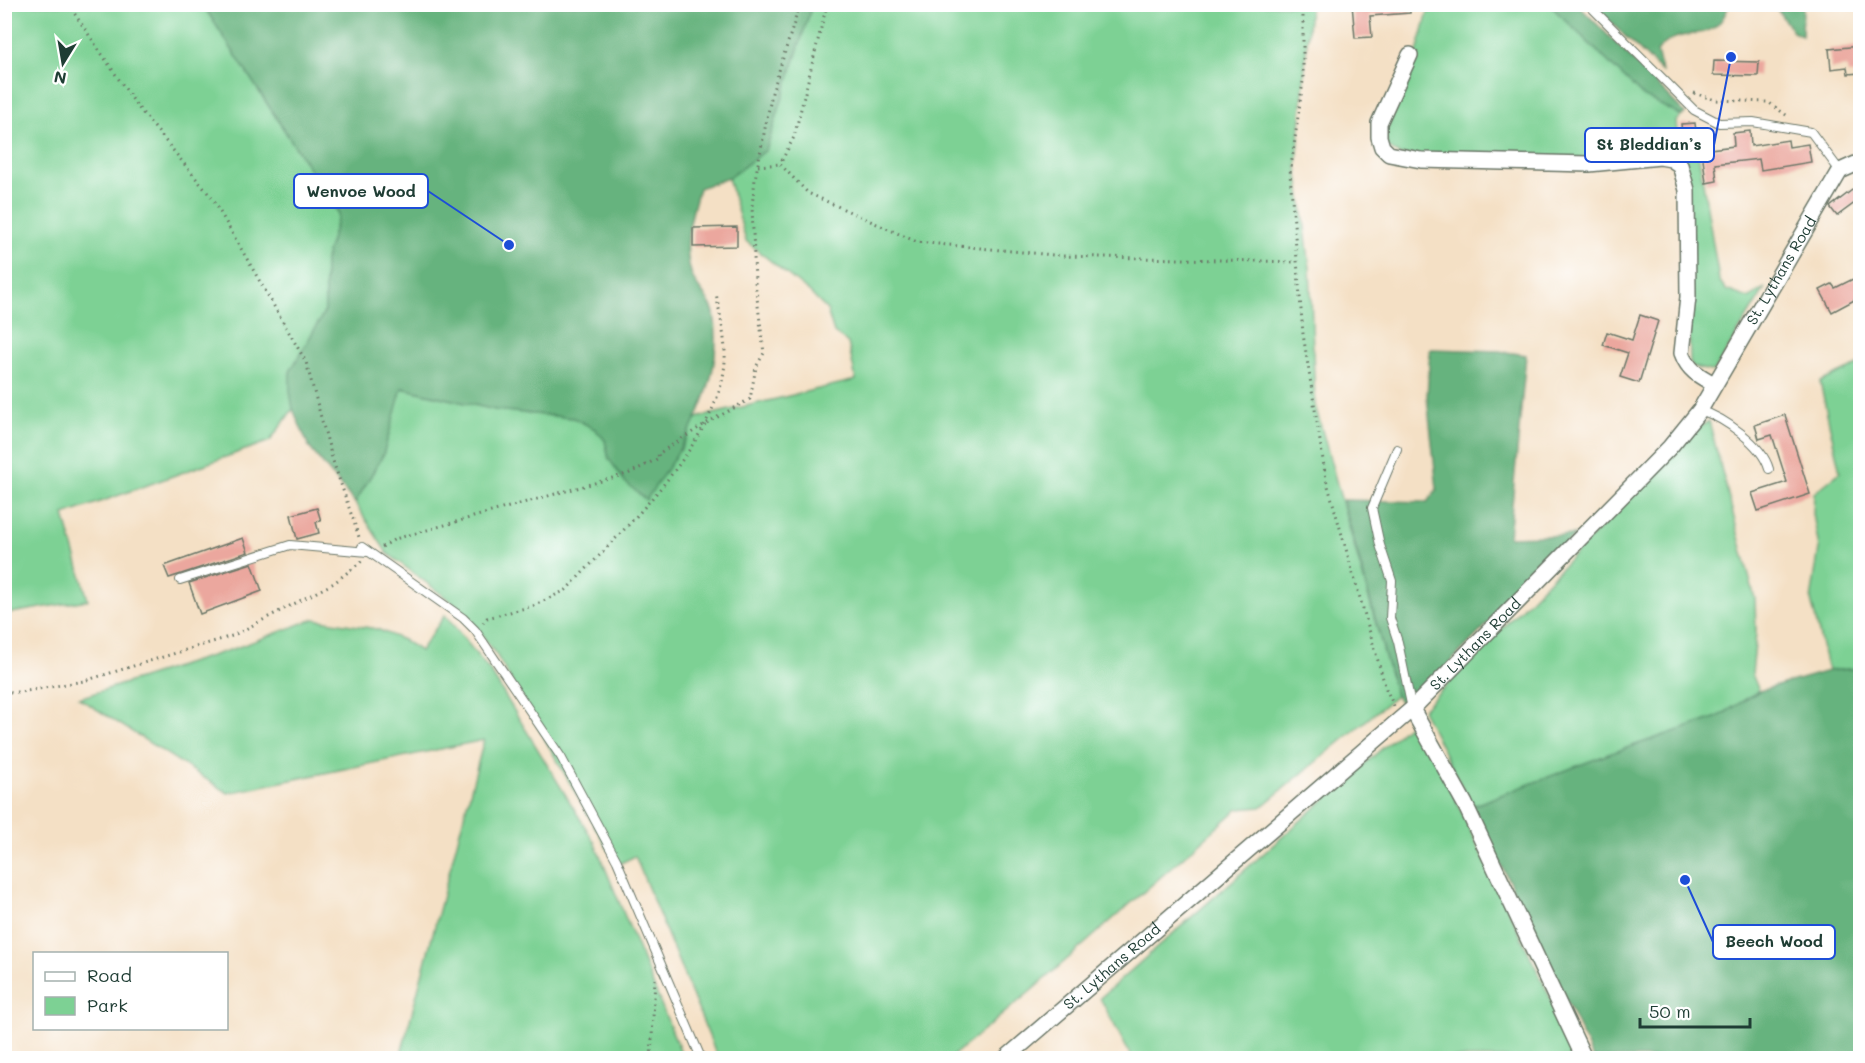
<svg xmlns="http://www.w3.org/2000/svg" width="1865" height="1063" font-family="Mali,sans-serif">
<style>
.green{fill:#7dd194;stroke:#4e8764;stroke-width:1.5}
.forest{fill:#66b37e;stroke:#427859;stroke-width:1.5}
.building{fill:#eba79e}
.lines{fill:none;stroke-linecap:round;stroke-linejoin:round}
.service-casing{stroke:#6a7667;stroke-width:10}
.minor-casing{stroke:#6a7667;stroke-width:18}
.path{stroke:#6a7667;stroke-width:3;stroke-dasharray:1.5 4.5;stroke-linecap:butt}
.service{stroke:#fff;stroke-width:8}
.minor{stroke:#fff;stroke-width:15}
.labels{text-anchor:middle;stroke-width:6;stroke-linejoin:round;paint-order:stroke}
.street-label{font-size:15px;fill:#1f3d34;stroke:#fff}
.leader{fill:none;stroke:#1d4ed8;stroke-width:2}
.callout-dot{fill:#1d4ed8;stroke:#fff;stroke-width:2}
.callout{fill:#fff;stroke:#1d4ed8;stroke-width:2}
.callout-label{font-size:16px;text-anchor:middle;font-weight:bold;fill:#1f3d34}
</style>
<rect width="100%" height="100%" fill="#fff"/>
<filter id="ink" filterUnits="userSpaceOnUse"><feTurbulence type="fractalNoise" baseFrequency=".0167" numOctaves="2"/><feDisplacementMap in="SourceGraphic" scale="12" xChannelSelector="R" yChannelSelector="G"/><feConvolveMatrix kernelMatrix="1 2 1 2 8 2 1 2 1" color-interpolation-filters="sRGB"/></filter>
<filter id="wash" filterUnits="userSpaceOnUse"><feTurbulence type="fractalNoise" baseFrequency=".008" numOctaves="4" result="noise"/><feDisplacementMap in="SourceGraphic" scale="24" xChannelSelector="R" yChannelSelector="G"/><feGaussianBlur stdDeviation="1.35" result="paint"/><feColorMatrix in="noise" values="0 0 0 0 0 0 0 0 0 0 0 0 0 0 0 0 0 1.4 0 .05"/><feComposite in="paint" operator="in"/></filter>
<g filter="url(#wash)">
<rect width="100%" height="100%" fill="#f4e0c5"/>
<!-- green -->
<g class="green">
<polygon points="5,5 203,5 339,214 325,260 325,311 290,372 293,409 270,441 64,515 88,600 5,614"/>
<polygon points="812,5 1310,5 1297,166 1310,268 1315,405 1396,696 1261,807 1238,809 1031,991 950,1058 718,1058 635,856 617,865 497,656 465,612 387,553 355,503 383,455 401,388 495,410 574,418 595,429 605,440 609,460 680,451 696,418 856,380 848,343 834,333 827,310 809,292 746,241 728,178 766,150"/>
<polygon points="1430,5 1550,5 1643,96 1682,116 1676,121 1679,154 1698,152 1719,280 1726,290 1748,298 1765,288 1714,372 1693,367 1690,362 1686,167 1679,155 1660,153 1606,161 1400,155 1388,147 1383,126 1418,49"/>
<polygon points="1860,364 1860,668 1828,671 1811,600 1819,548 1813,514 1814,493 1840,472 1820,382"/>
<polygon points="1709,421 1755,599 1756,633 1752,674 1759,691 1718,717 1609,754 1472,806 1422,710 1698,428"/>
<polygon points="445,615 490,671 595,843 683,1058 400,1058 484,740 228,793 79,698 233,649 314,619 377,629 403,640 420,651"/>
<polygon points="1411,723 1443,773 1579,1058 1132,1058 1100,998"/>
</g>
<!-- forest -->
<g class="forest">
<path d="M203 5H812L766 150 728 178 699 188C691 216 681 249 693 278 698 290 711 300 714 313 726 384 684 445 646 500L625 482 609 459 605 440 595 429 574 418 495 410 402 388 383 455 355 503 309 447 293 409 290 391V372L325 311V260L339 214Z"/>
<polygon points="1550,5 1578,5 1685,113 1682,116 1643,96"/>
<path d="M1593 5H1729C1713 51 1681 20 1657 52L1662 72Z"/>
<polygon points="1774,5 1803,5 1802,36 1793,32"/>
<polygon points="1430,349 1499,351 1526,355 1509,537 1575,535 1405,708 1396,696 1343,500 1427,502 1437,489 1427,397"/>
<polygon points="1860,668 1860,1058 1593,1058 1545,954 1472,806 1609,754 1718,717 1759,691 1828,671"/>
</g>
<g id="blocks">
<!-- building -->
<g class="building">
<polygon points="1352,4 1410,4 1410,13 1370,16 1372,37 1355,38"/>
<polygon points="1860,46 1860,73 1848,74 1847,67 1831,69 1829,49"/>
<polygon points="1714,61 1759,62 1758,76 1713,75"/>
<polygon points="1695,123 1698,149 1684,150 1681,124"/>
<polygon points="1750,131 1751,146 1788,140 1789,147 1808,144 1811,162 1761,170 1759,159 1715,164 1717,181 1706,183 1702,150 1734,146 1733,133"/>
<polygon points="1860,184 1860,199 1837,216 1830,207"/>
<polygon points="737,227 737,246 693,247 693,228"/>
<polygon points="1855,278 1860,290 1860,297 1832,312 1820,290 1832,284 1835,288"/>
<polygon points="1640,315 1658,321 1639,383 1620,377 1628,353 1603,345 1607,332 1632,340"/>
<polygon points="1785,415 1810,494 1758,511 1752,493 1787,482 1772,435 1759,439 1755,425"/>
<polygon points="317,508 321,521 316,522 319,533 297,539 291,515"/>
<polygon points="243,538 248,552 169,578 164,566"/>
<polygon points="252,563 262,591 200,614 189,583"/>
</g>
</g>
</g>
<g filter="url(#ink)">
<use href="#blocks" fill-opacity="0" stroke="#6a7667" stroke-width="1.5"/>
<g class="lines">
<!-- service casing -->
<g class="service-casing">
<g id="service">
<polyline points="1588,4 1694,110 1719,123 1753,122 1811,132 1840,171"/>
<path d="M1700 410C1724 418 1762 444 1769 469"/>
<polyline points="1397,449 1372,508 1380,545 1392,581 1390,618 1398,642 1412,709"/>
<polyline points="362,547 463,618 475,630 561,757 617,861 701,1058"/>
<polyline points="180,580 290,545 368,552"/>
</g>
</g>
<!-- minor casing -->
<g class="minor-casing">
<g id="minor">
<path d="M1410 55 1379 123V137L1382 147 1389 154 1421 160 1589 164 1660 157 1671 159 1680 165 1687 190 1688 297 1682 353C1688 370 1699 376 1714 384"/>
<polyline points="1412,709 1465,804 1584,1058"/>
<path id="s1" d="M1006 1058 1412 709 1670 447 1700 410 1840 171 1860 162"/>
</g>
</g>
<!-- path -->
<g class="path">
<polyline points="68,4 137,106 212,198 306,362 332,458 359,537"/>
<polyline points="827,4 794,137 780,164 808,193 917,242 1064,256 1297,262"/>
<polyline points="1303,4 1303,81 1290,174 1303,334 1326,479 1386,689 1394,706"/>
<polyline points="1694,93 1715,100 1768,102 1789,117"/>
<polyline points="758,166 780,164"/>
<polyline points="382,547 395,539 630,473 659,458 658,454 705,424 750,399 756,367 764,353 755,282 752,206 755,179 772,93 800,4"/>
<path d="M483 623 487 618 533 606 566 590C618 535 721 440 725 361 726 339 720 316 716 293"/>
<polyline points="4,692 21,692 84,681 232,636 334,583 362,561"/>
<polyline points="651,1058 655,979"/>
</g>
<!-- service -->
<use href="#service" class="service"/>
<!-- minor -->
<use href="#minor" class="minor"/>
</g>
</g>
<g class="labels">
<!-- street labels -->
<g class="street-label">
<text dy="5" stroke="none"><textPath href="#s1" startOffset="1112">St. Lythans Road</textPath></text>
<text dy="5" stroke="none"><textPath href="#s1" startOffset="626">St. Lythans Road</textPath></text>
<text dy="5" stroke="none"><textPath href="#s1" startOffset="140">St. Lythans Road</textPath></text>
</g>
</g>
<!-- callouts -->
<path class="leader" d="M1731 57L1714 145M509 245L428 191M1685 880L1713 942"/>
<g class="callout-dot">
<circle cx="1731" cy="57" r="6"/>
<circle cx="509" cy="245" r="6"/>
<circle cx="1685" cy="880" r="6"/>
</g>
<g class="callout">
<rect x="1585" y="128" width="129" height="34" rx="6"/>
<rect x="294" y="174" width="134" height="34" rx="6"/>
<rect x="1713" y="925" width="122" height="34" rx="6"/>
</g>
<g class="callout-label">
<text x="1649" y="150">St Bleddian’s</text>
<text x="361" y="197">Wenvoe Wood</text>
<text x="1774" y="947">Beech Wood</text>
</g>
<!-- margin -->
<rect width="1865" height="1063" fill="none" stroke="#fff" stroke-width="24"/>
<!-- legend -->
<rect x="33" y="952" width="195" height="78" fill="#ffffff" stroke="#a5b1ae" stroke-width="1.5"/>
<rect x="45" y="972" width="30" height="9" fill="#ffffff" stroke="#a5b1ae" stroke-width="1.5"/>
<text x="87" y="982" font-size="18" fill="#1f3d34">Road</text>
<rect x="45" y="997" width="30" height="18" fill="#7dd194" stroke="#a5b1ae" stroke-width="1.5"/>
<text x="87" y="1012" font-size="18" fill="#1f3d34">Park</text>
<!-- north arrow -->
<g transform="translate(63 63) rotate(191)" stroke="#ffffff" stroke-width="4.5" paint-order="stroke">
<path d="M0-4.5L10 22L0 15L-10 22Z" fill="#1f3d34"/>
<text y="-9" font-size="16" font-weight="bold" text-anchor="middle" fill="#1f3d34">N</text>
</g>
<!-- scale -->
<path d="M1640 1018v9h110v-9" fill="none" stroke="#1f3d34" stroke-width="3"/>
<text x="1649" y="1018" font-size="18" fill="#1f3d34" stroke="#ffffff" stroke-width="4.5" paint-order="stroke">50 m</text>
</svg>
